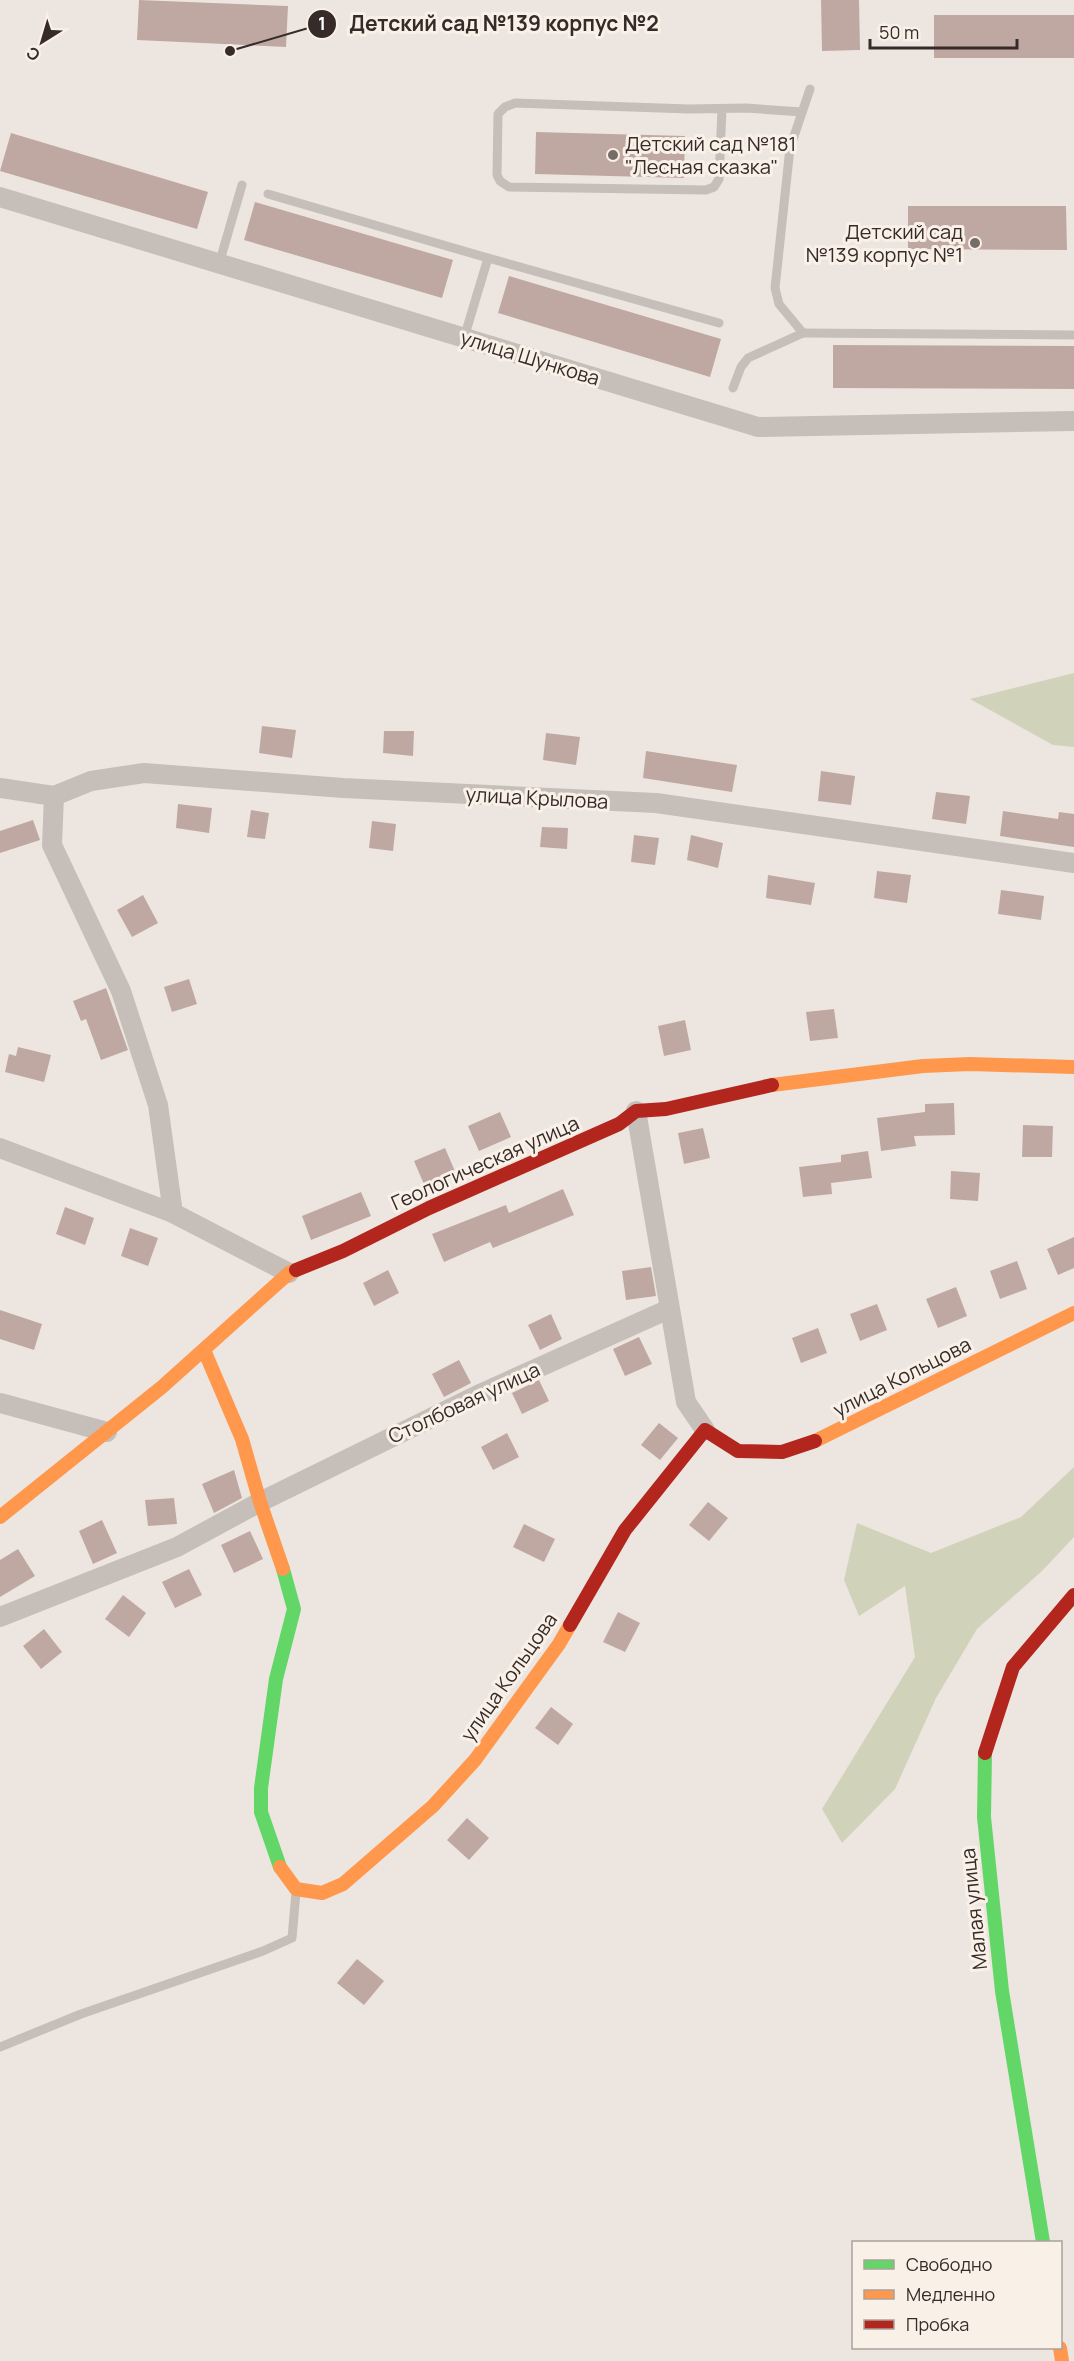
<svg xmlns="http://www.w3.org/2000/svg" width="1074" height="2361" font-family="Manrope,sans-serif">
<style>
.green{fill:#d0d2ba}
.building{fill:#c0a8a2}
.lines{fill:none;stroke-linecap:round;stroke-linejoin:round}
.lane{stroke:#c6beb9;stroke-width:9}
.street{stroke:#c6beb9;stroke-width:20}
.fast{stroke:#63d668;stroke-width:14}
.slow{stroke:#ff974d;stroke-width:14}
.jam{stroke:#b3261e;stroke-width:14}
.poi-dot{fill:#766c68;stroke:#f9f0e8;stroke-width:2}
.labels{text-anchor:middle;stroke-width:6;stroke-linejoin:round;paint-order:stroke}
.poi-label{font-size:20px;fill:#362b28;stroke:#f9f0e8;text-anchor:start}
.street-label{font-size:20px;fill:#362b28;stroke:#f9f0e8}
.leader{fill:none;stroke:#362b28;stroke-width:2}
.callout-dot{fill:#362b28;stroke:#f9f0e8;stroke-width:2}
.mark-label{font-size:18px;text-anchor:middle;font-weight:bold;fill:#fff}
.callout-label{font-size:21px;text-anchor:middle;font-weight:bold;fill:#362b28;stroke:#f9f0e8;stroke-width:6;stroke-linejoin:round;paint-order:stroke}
</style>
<rect width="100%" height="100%" fill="#ede6e0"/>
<!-- green -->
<g class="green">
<polygon points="1074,673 1074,747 1053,745 970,699"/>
<polygon points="1074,1467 1074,1537 1043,1570 977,1629 936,1698 895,1789 842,1843 822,1809 915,1657 905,1586 859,1616 844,1580 857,1523 931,1553 1021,1517"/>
</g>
<!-- building -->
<g class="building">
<polygon points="139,0 288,6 286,47 137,40"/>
<polygon points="821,0 859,0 860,50 822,51"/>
<rect x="934" y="15" width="140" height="43"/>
<polygon points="536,132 685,136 684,178 535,174"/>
<polygon points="11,133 208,192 197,229 0,171"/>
<polygon points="255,202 453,260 442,298 244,240"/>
<polygon points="908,206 1066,206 1067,250 908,249"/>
<polygon points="509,276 721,339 710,377 498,313"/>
<polygon points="833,345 1074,346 1074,389 833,388"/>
<polygon points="262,726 296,730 292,758 259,753"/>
<polygon points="384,731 414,731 413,756 383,753"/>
<polygon points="546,733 580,737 576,765 543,760"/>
<polygon points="646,751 737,765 732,792 643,778"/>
<polygon points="821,771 855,776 851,805 818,801"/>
<polygon points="936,792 970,796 966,824 932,819"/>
<polygon points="178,804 212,808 209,833 176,828"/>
<polygon points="251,810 269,813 265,839 247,837"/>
<polygon points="1003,811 1058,819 1059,812 1074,814 1074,847 1000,836"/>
<polygon points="33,820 40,840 0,853 0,831"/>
<polygon points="372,821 396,824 393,851 369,848"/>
<polygon points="542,827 568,828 567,849 540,847"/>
<polygon points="634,835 659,838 655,865 631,862"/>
<polygon points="691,835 723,843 718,868 687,860"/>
<polygon points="877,871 911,875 907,903 874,898"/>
<polygon points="768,875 815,883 811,905 766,898"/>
<polygon points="1001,890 1044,896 1041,920 998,914"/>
<polygon points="143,895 158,923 132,937 117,910"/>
<polygon points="189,979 197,1004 172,1012 164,987"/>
<polygon points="106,988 128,1050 101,1060 86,1019 81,1021 73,1001"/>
<polygon points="834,1009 838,1038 810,1041 806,1012"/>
<polygon points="685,1020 691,1050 664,1056 658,1026"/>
<polygon points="18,1047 51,1055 44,1082 5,1072 9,1054 16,1056"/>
<polygon points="954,1103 955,1135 914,1136 916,1146 881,1151 877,1118 925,1112 925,1104"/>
<polygon points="500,1112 511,1137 479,1151 468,1126"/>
<polygon points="1023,1125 1053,1126 1052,1157 1022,1157"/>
<polygon points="703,1128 710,1158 684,1164 678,1133"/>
<polygon points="445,1148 457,1176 426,1189 414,1161"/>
<polygon points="868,1151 872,1178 831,1183 832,1194 803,1197 799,1167 841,1162 841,1155"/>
<polygon points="951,1171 980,1173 978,1201 950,1199"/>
<polygon points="563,1189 574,1215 493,1248 490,1242 444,1262 432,1234 506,1205 509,1213"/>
<polygon points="361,1192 371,1216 311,1240 302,1216"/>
<polygon points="65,1207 94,1218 85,1245 56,1234"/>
<polygon points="130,1228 158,1238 148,1266 121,1256"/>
<polygon points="1074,1237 1074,1268 1058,1275 1047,1249"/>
<polygon points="1017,1261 1027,1289 1000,1299 990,1271"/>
<polygon points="651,1267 656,1296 626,1300 622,1271"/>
<polygon points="388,1270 399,1293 374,1306 363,1283"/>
<polygon points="956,1287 967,1316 938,1328 926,1299"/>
<polygon points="877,1304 887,1330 860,1341 850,1314"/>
<polygon points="0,1310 42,1324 34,1350 0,1339"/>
<polygon points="551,1314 562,1339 540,1350 528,1325"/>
<polygon points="818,1328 827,1353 801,1363 792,1338"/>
<polygon points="639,1337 652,1364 625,1376 613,1349"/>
<polygon points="459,1360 471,1383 444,1397 432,1374"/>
<polygon points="539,1380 549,1401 522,1414 512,1393"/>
<polygon points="659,1423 678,1438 660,1460 641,1445"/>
<polygon points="507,1433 519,1457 493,1470 481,1447"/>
<polygon points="234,1470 242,1498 214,1513 202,1484"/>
<polygon points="174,1498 177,1524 148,1526 145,1500"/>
<polygon points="708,1502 728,1518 709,1541 689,1525"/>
<polygon points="102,1520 117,1553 93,1564 79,1531"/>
<polygon points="524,1524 555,1539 544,1562 513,1547"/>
<polygon points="250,1531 263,1559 234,1573 221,1545"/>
<polygon points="18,1549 35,1576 0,1597 0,1560"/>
<polygon points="189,1569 202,1595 175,1608 162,1582"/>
<polygon points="123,1595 146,1613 129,1637 105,1619"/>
<polygon points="618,1612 640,1623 625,1652 603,1642"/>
<polygon points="44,1629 62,1652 41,1669 23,1646"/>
<polygon points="551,1707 573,1724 558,1745 535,1728"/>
<polygon points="467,1818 489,1838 469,1860 447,1840"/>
<polygon points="357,1959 384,1981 364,2005 337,1983"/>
</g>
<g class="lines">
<!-- lane -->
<g class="lane">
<polyline points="722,109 719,179 714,187 706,190 509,187 500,181 497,175 498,114 505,107 515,103 689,109 746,108 802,112"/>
<polyline points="268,194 488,258 464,338"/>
<polyline points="488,258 719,323"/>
<polyline points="219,264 242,185"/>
<polyline points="803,333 1074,335"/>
<polyline points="733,388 741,367 748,358 803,333 779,304 775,288 790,148 810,89"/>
<polyline points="0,2047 81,2014 263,1951 292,1938 296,1892"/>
</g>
<!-- street -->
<g class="street">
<polyline points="0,197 758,427 1074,421"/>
<polyline points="0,788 54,796 91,781 144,773 343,788 656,803 1074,863"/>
<polyline points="54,796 52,845 121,991 158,1105 173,1213 289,1273"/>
<polyline points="636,1111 686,1402 705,1430"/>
<polyline points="0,1148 173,1213"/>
<polyline points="0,1403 107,1432"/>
<polyline points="0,1617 177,1547 260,1502 482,1393 669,1309"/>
</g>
<!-- fast -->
<g class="fast">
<polyline points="985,1753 984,1817 1002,1991 1043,2242"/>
<polyline points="280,1867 261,1812 261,1788 276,1679 294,1609 283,1569"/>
</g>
<!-- slow -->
<g class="slow">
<polyline points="772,1085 923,1066 970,1064 1074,1067"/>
<polyline points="204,1350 242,1439 260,1502 283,1569"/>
<polyline points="815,1441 1074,1313"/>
<polyline points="0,1517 162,1387 289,1273 296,1270"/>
<polyline points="280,1867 296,1889 322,1893 343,1884 433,1806 475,1760 559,1644 570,1625"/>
<polyline points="1060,2348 1062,2361"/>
</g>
<!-- jam -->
<g class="jam">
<polyline points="296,1270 343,1251 429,1208 619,1124 636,1111 666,1109 772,1085"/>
<polyline points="570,1625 625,1530 705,1430 738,1451 782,1452 815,1441"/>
<polyline points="985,1753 1013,1667 1074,1595"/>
</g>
</g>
<!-- markers -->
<g class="poi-dot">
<circle cx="613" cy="155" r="6"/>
<circle cx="975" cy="243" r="6"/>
</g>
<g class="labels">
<!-- poi labels -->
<g class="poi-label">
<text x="625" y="151">Детский сад №181<tspan x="625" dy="23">"Лесная сказка"</tspan></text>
<text x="963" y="239" text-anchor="end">Детский сад<tspan x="963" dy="23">№139 корпус №1</tspan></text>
</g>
<!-- street labels -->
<g class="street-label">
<text transform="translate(530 358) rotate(17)" y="7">улица Шункова</text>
<text transform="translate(537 798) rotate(3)" y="7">улица Крылова</text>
<text transform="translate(485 1163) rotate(-24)" y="7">Геологическая улица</text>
<text transform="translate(902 1377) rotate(-27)" y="7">улица Кольцова</text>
<text transform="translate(464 1403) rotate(-25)" y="7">Столбовая улица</text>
<text transform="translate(509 1677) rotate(-55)" y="7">улица Кольцова</text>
<text transform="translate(974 1909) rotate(-96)" y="7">Малая улица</text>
</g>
</g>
<!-- callouts -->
<path class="leader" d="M230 51L322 24"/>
<g class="callout-dot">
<circle cx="230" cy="51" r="6"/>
<circle cx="322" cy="24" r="15"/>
</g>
<g class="mark-label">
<text x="322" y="30">1</text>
</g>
<g class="callout-label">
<text x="504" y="31">Детский сад №139 корпус №2</text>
</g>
<!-- legend -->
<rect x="852" y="2241" width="210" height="108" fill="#f9f0e8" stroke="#aba19b" stroke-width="1.5"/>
<rect x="864" y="2260" width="30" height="9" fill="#63d668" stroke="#aba19b" stroke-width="1.5"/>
<text x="906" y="2271" font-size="18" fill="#362b28">Свободно</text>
<rect x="864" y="2290" width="30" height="9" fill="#ff974d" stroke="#aba19b" stroke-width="1.5"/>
<text x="906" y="2301" font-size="18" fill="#362b28">Медленно</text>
<rect x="864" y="2320" width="30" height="9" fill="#b3261e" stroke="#aba19b" stroke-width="1.5"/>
<text x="906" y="2331" font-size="18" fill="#362b28">Пробка</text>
<!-- north arrow -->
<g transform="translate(42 42) rotate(217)" stroke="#f9f0e8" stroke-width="4.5" paint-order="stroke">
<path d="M0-4.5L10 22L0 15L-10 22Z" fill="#362b28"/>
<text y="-9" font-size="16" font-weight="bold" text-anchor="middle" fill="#362b28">С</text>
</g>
<!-- scale -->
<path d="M870 39v9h147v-9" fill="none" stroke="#362b28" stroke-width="3"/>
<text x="879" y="39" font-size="18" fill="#362b28" stroke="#f9f0e8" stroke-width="4.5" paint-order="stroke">50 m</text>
</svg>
